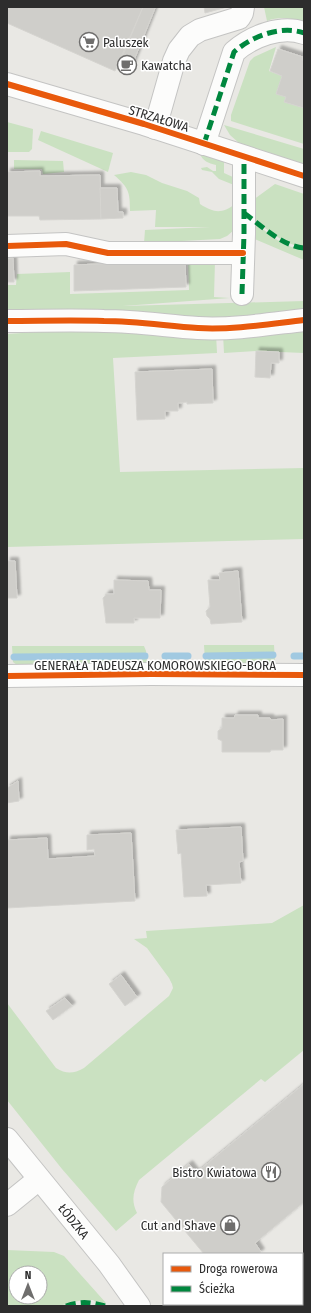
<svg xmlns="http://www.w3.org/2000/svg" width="311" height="1313" font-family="'Fira Sans Condensed',sans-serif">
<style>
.green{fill:#cae1c1;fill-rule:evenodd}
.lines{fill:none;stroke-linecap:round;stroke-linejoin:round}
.stream{stroke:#a1c9e1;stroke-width:7}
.building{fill:#cfceca;stroke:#d5d4d0;filter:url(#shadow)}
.minor-casing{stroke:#c4c4c3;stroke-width:24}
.minor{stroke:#fcfcfb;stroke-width:22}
.quiet{stroke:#00873e;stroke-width:5;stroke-dasharray:10 5;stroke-linecap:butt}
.cycleway-casing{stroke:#fff;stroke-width:8}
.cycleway{stroke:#e8590c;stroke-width:6}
.labels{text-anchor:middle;stroke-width:3;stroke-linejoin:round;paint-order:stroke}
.poi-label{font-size:13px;fill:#2d2d2d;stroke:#fff;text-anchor:start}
.street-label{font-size:13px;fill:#2d2d2d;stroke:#fff}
</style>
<defs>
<filter id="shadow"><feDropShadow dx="3.5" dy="-3.5" stdDeviation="1" flood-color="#0004"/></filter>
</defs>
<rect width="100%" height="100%" fill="#e9e8e4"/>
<!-- green -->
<g class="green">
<path d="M264 7 304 8V23C292 18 280 16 267 21Z"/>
<polygon points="276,47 269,71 282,76 286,97 285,102 304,108 304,144 231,121 231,115 250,61 254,57"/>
<polygon points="7,122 33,129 32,149 29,152 7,152"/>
<polygon points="224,125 304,149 304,164 239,143 230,135"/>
<polygon points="41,131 113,153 108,172 38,140"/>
<path d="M200 154 224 161V173L235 178 234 185 219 179 212 172 202 170 201 168 207 167 213 171H216V165C208 163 203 161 200 154Z"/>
<polygon points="14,160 63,161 64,172 43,174 42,169 14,169"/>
<path d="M131 172 146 175 162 183 187 191 199 198 200 204C214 213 222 214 235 204L234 230 227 236 220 239 144 243 145 230 210 227H155L156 210 130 211C130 192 129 188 114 175Z"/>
<path d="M275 184 304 194V247C284 245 268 230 252 218L253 200Z"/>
<path d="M252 221C268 232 284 249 304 249V260L252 238Z"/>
<polygon points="188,259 215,261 214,297 230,298 123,306 304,301 304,315 257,321 7,315 7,285 16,285 17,274 70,272 70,294 189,290"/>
<polygon points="304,325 304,353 256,351 224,353 223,334"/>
<polygon points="113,327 216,334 217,353 113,358 120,472 304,468 304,539 7,547 7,334"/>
<polygon points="204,645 274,645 275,661 273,665 207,664 205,661"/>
<polygon points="12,646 144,646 146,651 147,661 143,665 17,665 13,662"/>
<path d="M304 905V1050L265 1082 261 1079 139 1180C133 1192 131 1201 137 1213L116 1231 62 1169 7 1100V1003L56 1068C66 1074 73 1074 84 1068L169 996 173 988 172 984 169 978 147 948 134 939 147 938 146 931 272 923Z"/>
<path d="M7 1250 54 1252 64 1256 106 1303 99 1304 93 1300H83L70 1303 59 1306H7ZM16 1273H40V1297H16Z"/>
</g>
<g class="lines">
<!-- stream -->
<g class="stream">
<polyline points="165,656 188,656"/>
<polyline points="206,656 273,655"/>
<polyline points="294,656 304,656"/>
<polyline points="14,657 145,656"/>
</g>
</g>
<!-- building -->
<g class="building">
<polygon points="7,7 143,7 115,71 7,23"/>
<polygon points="143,7 152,7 155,8 132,65 121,60"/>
<polygon points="204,7 227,7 205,13"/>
<polygon points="278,49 303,57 302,60 304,60 304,108 284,102 286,97 276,94 282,76 270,71"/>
<polygon points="40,171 40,176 100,175 101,219 40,220 39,216 7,216 7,172"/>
<polygon points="100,188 117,188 118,212 123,212 123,218 101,219"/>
<polygon points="13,258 14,282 7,282 7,259"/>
<polygon points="149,262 185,262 186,287 74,291 74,265"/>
<polygon points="256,351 279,352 279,363 271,363 270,378 255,377"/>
<polygon points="212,369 213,403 187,404 187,402 178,403 178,411 165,411 165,419 137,420 135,372"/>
<polygon points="7,561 15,561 17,598 7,598"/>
<polygon points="238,571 242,622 211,624 210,619 207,616 206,611 210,607 208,580 220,580 219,573"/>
<polygon points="114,580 148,581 149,590 161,590 160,618 134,618 134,623 106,623 103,598 105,596 106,594 114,594"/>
<polygon points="235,715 258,715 258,718 270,718 271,720 283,719 283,750 271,750 270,752 222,752 222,741 218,739 218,731 222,728 222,718 234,718"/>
<polygon points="18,781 19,801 7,803 7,788"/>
<polygon points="241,827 243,861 239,862 241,883 206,885 207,896 184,897 181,853 178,854 176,830"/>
<polygon points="131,833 135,901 7,908 7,840 47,838 48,859 95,856 94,849 87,850 87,835"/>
<polygon points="121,975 137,997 125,1006 109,984"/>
<polygon points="65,998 72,1006 53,1020 46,1011"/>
<polygon points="304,1084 304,1202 255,1243 261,1252 258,1254 204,1254 161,1202 162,1187 189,1164 196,1173"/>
</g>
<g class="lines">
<!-- minor casing -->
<g class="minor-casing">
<g id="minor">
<polyline points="7,84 144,124 304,176"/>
<polyline points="155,128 174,61 179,50 190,36 200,30 239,18 242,13 243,7"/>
<path d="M204 144 234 52C252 36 281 25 304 33"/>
<polyline points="7,246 66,244 108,253 243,253"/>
<polyline points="242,294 244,234 244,157"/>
<path d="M7 321C39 321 72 320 104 321 136 321 167 326 198 328 233 330 269 324 304 320"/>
<polyline points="7,676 151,674 304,675"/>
<polyline points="7,1139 109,1264 139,1306"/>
<polyline points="7,1205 39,1179"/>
</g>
</g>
<!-- minor -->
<use href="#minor" class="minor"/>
<!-- quiet -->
<g class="quiet">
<path d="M204 144 234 52C252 36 281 25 304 33"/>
<path d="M244 213C262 226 282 246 304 248"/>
<polyline points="242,294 244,234 244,157"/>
<path d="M66 1306C81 1301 90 1302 105 1306"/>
</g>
<!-- cycleway casing -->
<g class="cycleway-casing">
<g id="cycleway">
<polyline points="7,84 144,124 304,176"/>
<polyline points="7,246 66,244 108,253 243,253"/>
<path d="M7 321C39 321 72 320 104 321 136 321 167 326 198 328 233 330 269 324 304 320"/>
<polyline points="7,676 151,674 304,675"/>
</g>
</g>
<!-- cycleway -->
<use href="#cycleway" class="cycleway"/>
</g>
<!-- icons -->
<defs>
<g id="supermarket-ring" transform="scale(1)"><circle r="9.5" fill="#fff" stroke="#6f6e6d" stroke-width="1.5"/><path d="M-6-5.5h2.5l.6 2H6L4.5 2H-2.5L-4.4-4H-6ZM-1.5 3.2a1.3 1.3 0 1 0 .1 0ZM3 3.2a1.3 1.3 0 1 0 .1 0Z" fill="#6f6e6d"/></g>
<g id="cafe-ring" transform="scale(1)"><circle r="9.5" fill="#fff" stroke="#6f6e6d" stroke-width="1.5"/><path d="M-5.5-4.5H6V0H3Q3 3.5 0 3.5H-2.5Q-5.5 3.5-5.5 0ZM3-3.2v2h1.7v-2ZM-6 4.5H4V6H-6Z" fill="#6f6e6d"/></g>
<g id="restaurant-ring" transform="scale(1)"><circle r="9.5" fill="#fff" stroke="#6f6e6d" stroke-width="1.5"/><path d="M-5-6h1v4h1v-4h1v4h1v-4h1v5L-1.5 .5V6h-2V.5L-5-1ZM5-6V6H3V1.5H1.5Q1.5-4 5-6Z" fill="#6f6e6d"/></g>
<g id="shop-ring" transform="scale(1)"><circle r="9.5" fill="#fff" stroke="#6f6e6d" stroke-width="1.5"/><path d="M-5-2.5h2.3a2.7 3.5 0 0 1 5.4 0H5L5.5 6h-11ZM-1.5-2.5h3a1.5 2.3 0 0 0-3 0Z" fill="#6f6e6d"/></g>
</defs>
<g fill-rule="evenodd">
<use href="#supermarket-ring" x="89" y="42"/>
<use href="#cafe-ring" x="127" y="65"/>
<use href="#restaurant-ring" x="271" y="1172"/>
<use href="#shop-ring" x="230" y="1225"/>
</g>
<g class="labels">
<!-- poi labels -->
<g class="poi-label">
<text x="103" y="47">Paluszek</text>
<text x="141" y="70">Kawatcha</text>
<text x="257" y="1177" text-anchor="end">Bistro Kwiatowa</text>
<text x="216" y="1230" text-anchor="end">Cut and Shave</text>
</g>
<!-- street labels -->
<g class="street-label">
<text transform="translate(159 118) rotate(17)" y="5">STRZAŁOWA</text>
<text x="155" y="670">GENERAŁA TADEUSZA KOMOROWSKIEGO-BORA</text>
<text transform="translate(74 1221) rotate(51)" y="5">ŁÓDZKA</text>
</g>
</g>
<!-- border -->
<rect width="311" height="1313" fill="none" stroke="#2d2d2d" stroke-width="16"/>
<!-- legend -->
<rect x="163" y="1253" width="140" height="52" fill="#ffffff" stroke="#ababab"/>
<rect x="171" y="1266" width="20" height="6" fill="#e8590c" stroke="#ababab"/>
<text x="199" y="1273" font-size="12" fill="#2d2d2d">Droga rowerowa</text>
<rect x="171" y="1286" width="20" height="6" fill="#00873e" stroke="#ababab"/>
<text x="199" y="1293" font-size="12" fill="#2d2d2d">Ścieżka</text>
<!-- north arrow -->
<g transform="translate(28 1285)"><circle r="19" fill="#ffffff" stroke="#ababab"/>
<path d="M0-3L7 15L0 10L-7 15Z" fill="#6f6e6d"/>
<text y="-6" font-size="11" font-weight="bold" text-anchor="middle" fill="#2d2d2d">N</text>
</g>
</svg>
